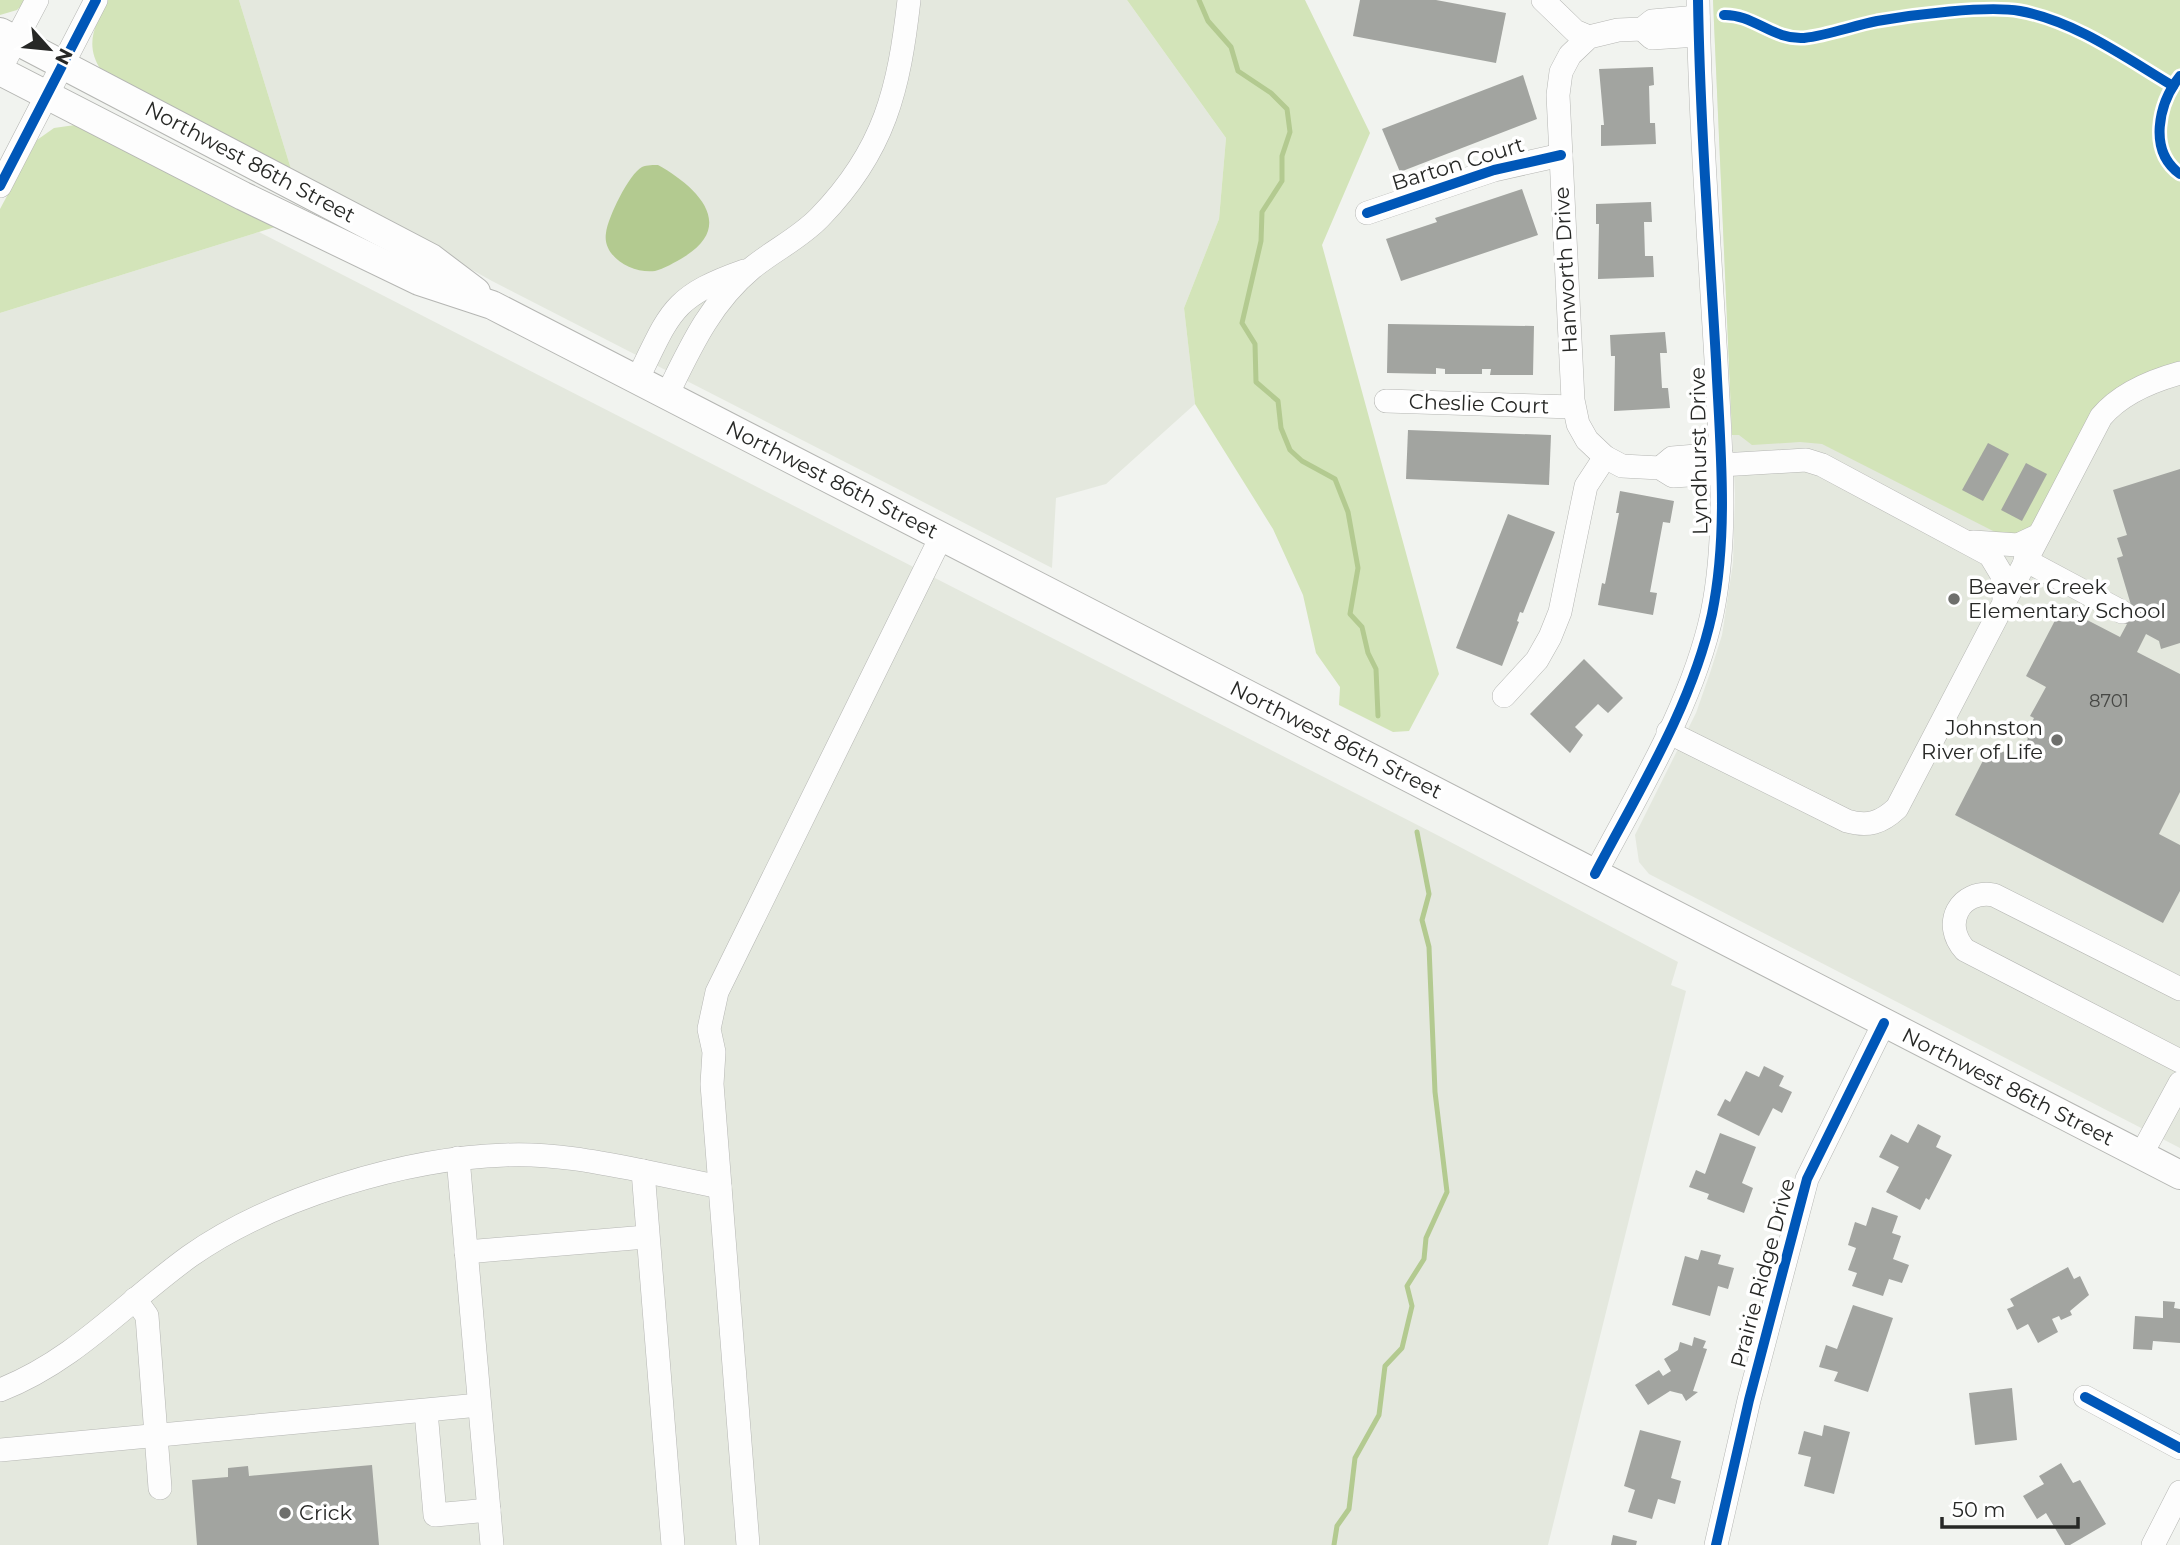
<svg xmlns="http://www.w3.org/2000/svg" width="2180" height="1545" font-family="Montserrat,sans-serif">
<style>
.built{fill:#e4e8de}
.green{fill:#d3e4b9}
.water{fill:#b3ca90}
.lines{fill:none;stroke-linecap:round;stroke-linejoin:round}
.stream{stroke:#b3ca90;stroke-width:5}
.building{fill:#a2a4a0}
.minor-casing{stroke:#b5b6b3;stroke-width:24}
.major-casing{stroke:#b5b6b3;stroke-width:30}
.minor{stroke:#fdfdfd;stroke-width:23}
.major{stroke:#fdfdfd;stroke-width:28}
.cycleway-casing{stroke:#fff;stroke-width:15}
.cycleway{stroke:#0057b8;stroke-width:10}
.poi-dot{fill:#6e6f6c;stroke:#fff;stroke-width:2.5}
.labels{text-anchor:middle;stroke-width:7;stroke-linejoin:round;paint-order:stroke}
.number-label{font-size:18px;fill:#464744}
.street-label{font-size:21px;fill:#272826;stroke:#fff}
.poi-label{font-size:21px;fill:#272826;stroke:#fff;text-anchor:start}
</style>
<rect width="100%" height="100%" fill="#f1f3ef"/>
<!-- built -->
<g class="built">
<polygon points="239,0 1127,0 1226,138 1219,219 1184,308 1195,404 1106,484 1056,498 1052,568 492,281 291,169"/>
<polygon points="1713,0 2180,0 2180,1148 1649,874 1639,862 1635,835 1696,713 1710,673 1722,635 1733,563 1735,494"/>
<polygon points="259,232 1439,836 1678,962 1671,985 1686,991 1548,1545 0,1545 0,313"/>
</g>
<!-- green -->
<g class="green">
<polygon points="0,0 27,0 17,10 0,15"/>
<path d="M108 0H239L291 169 101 70C84 44 95 25 108 0Z"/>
<polygon points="1127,0 1305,0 1370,133 1322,245 1439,674 1409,731 1393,732 1339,705 1340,687 1316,653 1303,595 1273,529 1195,404 1184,308 1219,219 1226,138"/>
<polygon points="1713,0 2180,0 2180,364 2132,386 2043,522 2016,537 1999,534 1822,444 1800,442 1752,445 1739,435 1732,435"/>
<polygon points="75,125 275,227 0,313 0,209 37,140 54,128"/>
</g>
<!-- water -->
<path class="water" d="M658 165C694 185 738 224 684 257 676 262 663 269 655 271 633 274 602 257 606 233 608 217 629 174 642 167 647 165 654 165 658 165Z"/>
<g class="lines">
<!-- stream -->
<g class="stream">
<polyline points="1199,0 1208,21 1231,47 1238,71 1271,93 1287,109 1290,132 1282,156 1282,181 1262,212 1261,241 1242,323 1255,344 1256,382 1278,401 1281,428 1290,450 1302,461 1335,479 1348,512 1358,568 1350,614 1362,627 1368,653 1376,669 1378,716"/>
<polyline points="1334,1545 1337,1526 1349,1509 1355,1458 1379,1415 1385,1366 1402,1348 1412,1306 1407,1286 1424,1259 1426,1238 1447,1192 1435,1092 1429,947 1422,920 1429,894 1417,832"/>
</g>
</g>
<!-- building -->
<g class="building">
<polygon points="1360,0 1436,0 1506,13 1496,63 1353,36"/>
<polygon points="1653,67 1654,85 1649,86 1650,123 1655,123 1656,144 1601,146 1601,125 1604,125 1599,69"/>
<polygon points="1523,75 1537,119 1400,172 1382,129"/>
<polygon points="1522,189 1538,235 1401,281 1386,239 1437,222 1435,218"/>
<polygon points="1651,202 1652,222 1644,222 1645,256 1653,256 1654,277 1598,279 1599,224 1596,224 1596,204"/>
<polygon points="1388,324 1534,326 1533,375 1490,375 1491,369 1482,369 1482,374 1445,374 1445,369 1436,368 1436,374 1387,373"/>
<polygon points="1665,332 1667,353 1660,353 1662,388 1668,388 1670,408 1614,411 1615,356 1611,356 1610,335"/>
<polygon points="1408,430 1551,435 1549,485 1406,479"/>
<polygon points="1988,443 2009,454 1983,501 1962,490"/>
<polygon points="2026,463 2047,474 2022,521 2001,510"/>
<polygon points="2180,469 2180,643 2161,649 2159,641 2146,634 2137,652 2180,674 2180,792 2159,834 2180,845 2180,891 2163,923 1955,815 1991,745 2015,758 2025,759 2029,728 2034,718 2030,716 2046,687 2026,676 2062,607 2120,637 2127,624 2120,621 2131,605 2117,558 2123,556 2117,538 2127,535 2113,490"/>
<polygon points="1620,491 1674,501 1670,523 1663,522 1650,592 1657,593 1653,615 1598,605 1602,583 1605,584 1619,513 1616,513"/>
<polygon points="1508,514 1555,532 1523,613 1520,612 1517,621 1519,622 1502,666 1456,648"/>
<polygon points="1584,659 1623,698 1608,713 1598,704 1575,727 1583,735 1570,753 1530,714"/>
<polygon points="1764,1066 1784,1076 1779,1086 1792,1092 1782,1113 1773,1108 1759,1136 1717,1115 1725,1099 1730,1102 1746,1071 1759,1077"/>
<polygon points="1918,1124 1941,1136 1936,1147 1952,1155 1929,1200 1926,1198 1920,1210 1886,1192 1899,1167 1879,1157 1891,1134 1908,1143"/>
<polygon points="1720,1133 1756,1147 1742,1183 1753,1188 1744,1213 1707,1199 1709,1194 1689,1187 1696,1170 1705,1174"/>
<polygon points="1872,1207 1898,1216 1892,1233 1901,1236 1893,1259 1909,1265 1902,1283 1889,1279 1883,1296 1852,1286 1857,1273 1848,1270 1856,1248 1848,1245 1855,1222 1866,1226"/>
<polygon points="1701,1250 1721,1255 1718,1264 1734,1268 1728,1289 1718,1286 1710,1316 1672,1305 1685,1256 1698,1260"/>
<polygon points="2068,1267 2074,1279 2080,1276 2089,1295 2070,1311 2072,1315 2061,1320 2059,1316 2052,1319 2058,1332 2038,1343 2028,1324 2017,1330 2007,1309 2014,1306 2010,1299"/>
<polygon points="2163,1301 2175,1302 2174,1308 2180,1309 2180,1343 2153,1341 2152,1350 2133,1349 2135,1316 2163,1318"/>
<polygon points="1853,1305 1893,1318 1868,1392 1834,1381 1838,1372 1819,1367 1826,1345 1837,1349"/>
<polygon points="1694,1337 1706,1341 1703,1348 1707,1349 1693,1391 1698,1392 1686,1401 1682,1394 1670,1391 1648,1405 1635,1385 1659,1370 1663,1376 1671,1371 1664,1359 1678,1350 1680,1342 1692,1346"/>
<polygon points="2012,1388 2017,1440 1975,1445 1969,1393"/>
<polygon points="1824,1425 1850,1432 1834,1494 1804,1486 1811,1457 1798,1454 1804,1431 1822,1436"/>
<polygon points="1640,1430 1681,1441 1671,1478 1681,1481 1675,1504 1658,1499 1652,1519 1628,1512 1635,1490 1624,1486"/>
<polygon points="2061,1463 2073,1483 2080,1480 2106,1524 2070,1545 2065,1545 2046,1513 2037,1519 2023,1496 2044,1484 2039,1476"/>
<polygon points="372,1465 379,1545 197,1545 192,1480 228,1477 228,1468 248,1466 249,1476"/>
<polygon points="1613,1535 1637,1541 1636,1545 1611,1545"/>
</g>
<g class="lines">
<!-- minor casing -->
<g class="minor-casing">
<g id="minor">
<polyline points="1543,0 1575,31 1589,37"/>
<polyline points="1698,17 1652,21 1642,29 1618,30 1589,37 1570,55 1561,72 1558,95 1573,400 1578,424 1587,440 1605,457 1622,466 1660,468 1673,476 1721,473"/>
<polyline points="1642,29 1652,38 1698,35"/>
<polyline points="0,70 37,0"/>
<polyline points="0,186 96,0"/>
<polyline points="1367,213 1494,170 1561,155"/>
<path d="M637 380C670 314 670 297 744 271"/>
<path d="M667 395C690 348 710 303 752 268 774 250 800 238 820 217 885 150 899 89 909 0"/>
<polyline points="1386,401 1573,407"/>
<polyline points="1721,465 1806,460 1822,465 1990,555 2002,575 2004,599"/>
<polyline points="1660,468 1672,458 1721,454"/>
<polyline points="1973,542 2018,545 2039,535"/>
<polyline points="2025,560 2122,612"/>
<polyline points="1504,696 1537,660 1550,637 1560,612 1586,486 1605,457"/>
<path d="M1668 732 1847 821C1868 827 1881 823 1897 808L2101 417C2120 394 2151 381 2180 373"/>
<path d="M1595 874C1638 792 1692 706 1712 614 1729 531 1720 444 1716 360 1709 240 1700 120 1698 0"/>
<path d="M2180 989 1994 895C1960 889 1941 924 1965 950L2180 1061"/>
<polyline points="2141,1155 2180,1083"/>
<polyline points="458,1158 492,1545"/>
<polyline points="643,1171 720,1187"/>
<polyline points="466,1252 646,1237"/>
<polyline points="135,1299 147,1316 160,1488"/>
<path d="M0 1390C75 1361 126 1302 190 1256 273 1198 405 1158 506 1155 552 1153 597 1162 643 1171L673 1545"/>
<polyline points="2085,1397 2180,1448"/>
<polyline points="426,1411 435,1515 489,1510"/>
<polyline points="0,1450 479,1405"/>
<polyline points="748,1545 712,1084 714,1052 709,1029 717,992 942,535"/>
<polyline points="1716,1545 1749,1400 1807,1179 1884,1023"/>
<polyline points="2153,1545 2180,1492"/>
</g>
</g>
<!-- major casing -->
<g class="major-casing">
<g id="major">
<polyline points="0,32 431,258 476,292"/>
<polyline points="0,71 243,196 419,281 492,305 2180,1175"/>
</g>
</g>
<!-- minor -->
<use href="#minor" class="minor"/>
<!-- major -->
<use href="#major" class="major"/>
<!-- cycleway casing -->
<g class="cycleway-casing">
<g id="cycleway">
<path d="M1724 15C1753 14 1773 40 1804 38 1829 35 1852 26 1877 21 1912 15 1987 5 2020 11 2075 21 2126 58 2173 86"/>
<path d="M2180 76C2158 104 2148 151 2180 174"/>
<polyline points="0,186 96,0"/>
<polyline points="1367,213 1494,170 1561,155"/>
<path d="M1595 874C1638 792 1692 706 1712 614 1729 531 1720 444 1716 360 1709 240 1700 120 1698 0"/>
<polyline points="2085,1397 2180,1448"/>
<polyline points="1716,1545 1749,1400 1807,1179 1884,1023"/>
</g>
</g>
<!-- cycleway -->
<use href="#cycleway" class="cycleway"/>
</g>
<!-- markers -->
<g class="poi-dot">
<circle cx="1954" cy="599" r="7"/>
<circle cx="2057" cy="740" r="7"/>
<circle cx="285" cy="1513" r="7"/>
</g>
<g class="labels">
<!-- number labels -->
<g class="number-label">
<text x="2109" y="707">8701</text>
</g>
<!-- street labels -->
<g class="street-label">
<text transform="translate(250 162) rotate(28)" y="7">Northwest 86th Street</text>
<text transform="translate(1458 164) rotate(-17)" y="7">Barton Court</text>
<text transform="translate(1566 270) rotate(-93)" y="7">Hanworth Drive</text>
<text transform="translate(1479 404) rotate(2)" y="7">Cheslie Court</text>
<text transform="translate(1699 451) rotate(-91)" y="7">Lyndhurst Drive</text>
<text transform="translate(832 480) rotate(27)" y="7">Northwest 86th Street</text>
<text transform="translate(1336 740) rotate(27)" y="7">Northwest 86th Street</text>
<text transform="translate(2008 1087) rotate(27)" y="7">Northwest 86th Street</text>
<text transform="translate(1763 1273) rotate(-75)" y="7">Prairie Ridge Drive</text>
</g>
<!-- poi labels -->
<g class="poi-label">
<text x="1968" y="594">Beaver Creek<tspan x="1968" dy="24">Elementary School</tspan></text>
<text x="2043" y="735" text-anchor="end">Johnston<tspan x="2043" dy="24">River of Life</tspan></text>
<text x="299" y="1520">Crick</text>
</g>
</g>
<!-- north arrow -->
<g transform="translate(49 49) rotate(117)" stroke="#ffffff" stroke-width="5" paint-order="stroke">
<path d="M0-5L12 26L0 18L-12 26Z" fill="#272826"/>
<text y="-10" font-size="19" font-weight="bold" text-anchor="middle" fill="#272826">N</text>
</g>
<!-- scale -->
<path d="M1942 1517v10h136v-10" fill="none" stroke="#272826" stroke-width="3.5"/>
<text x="1952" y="1517" font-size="21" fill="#272826" stroke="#ffffff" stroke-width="5" paint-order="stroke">50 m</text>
</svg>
